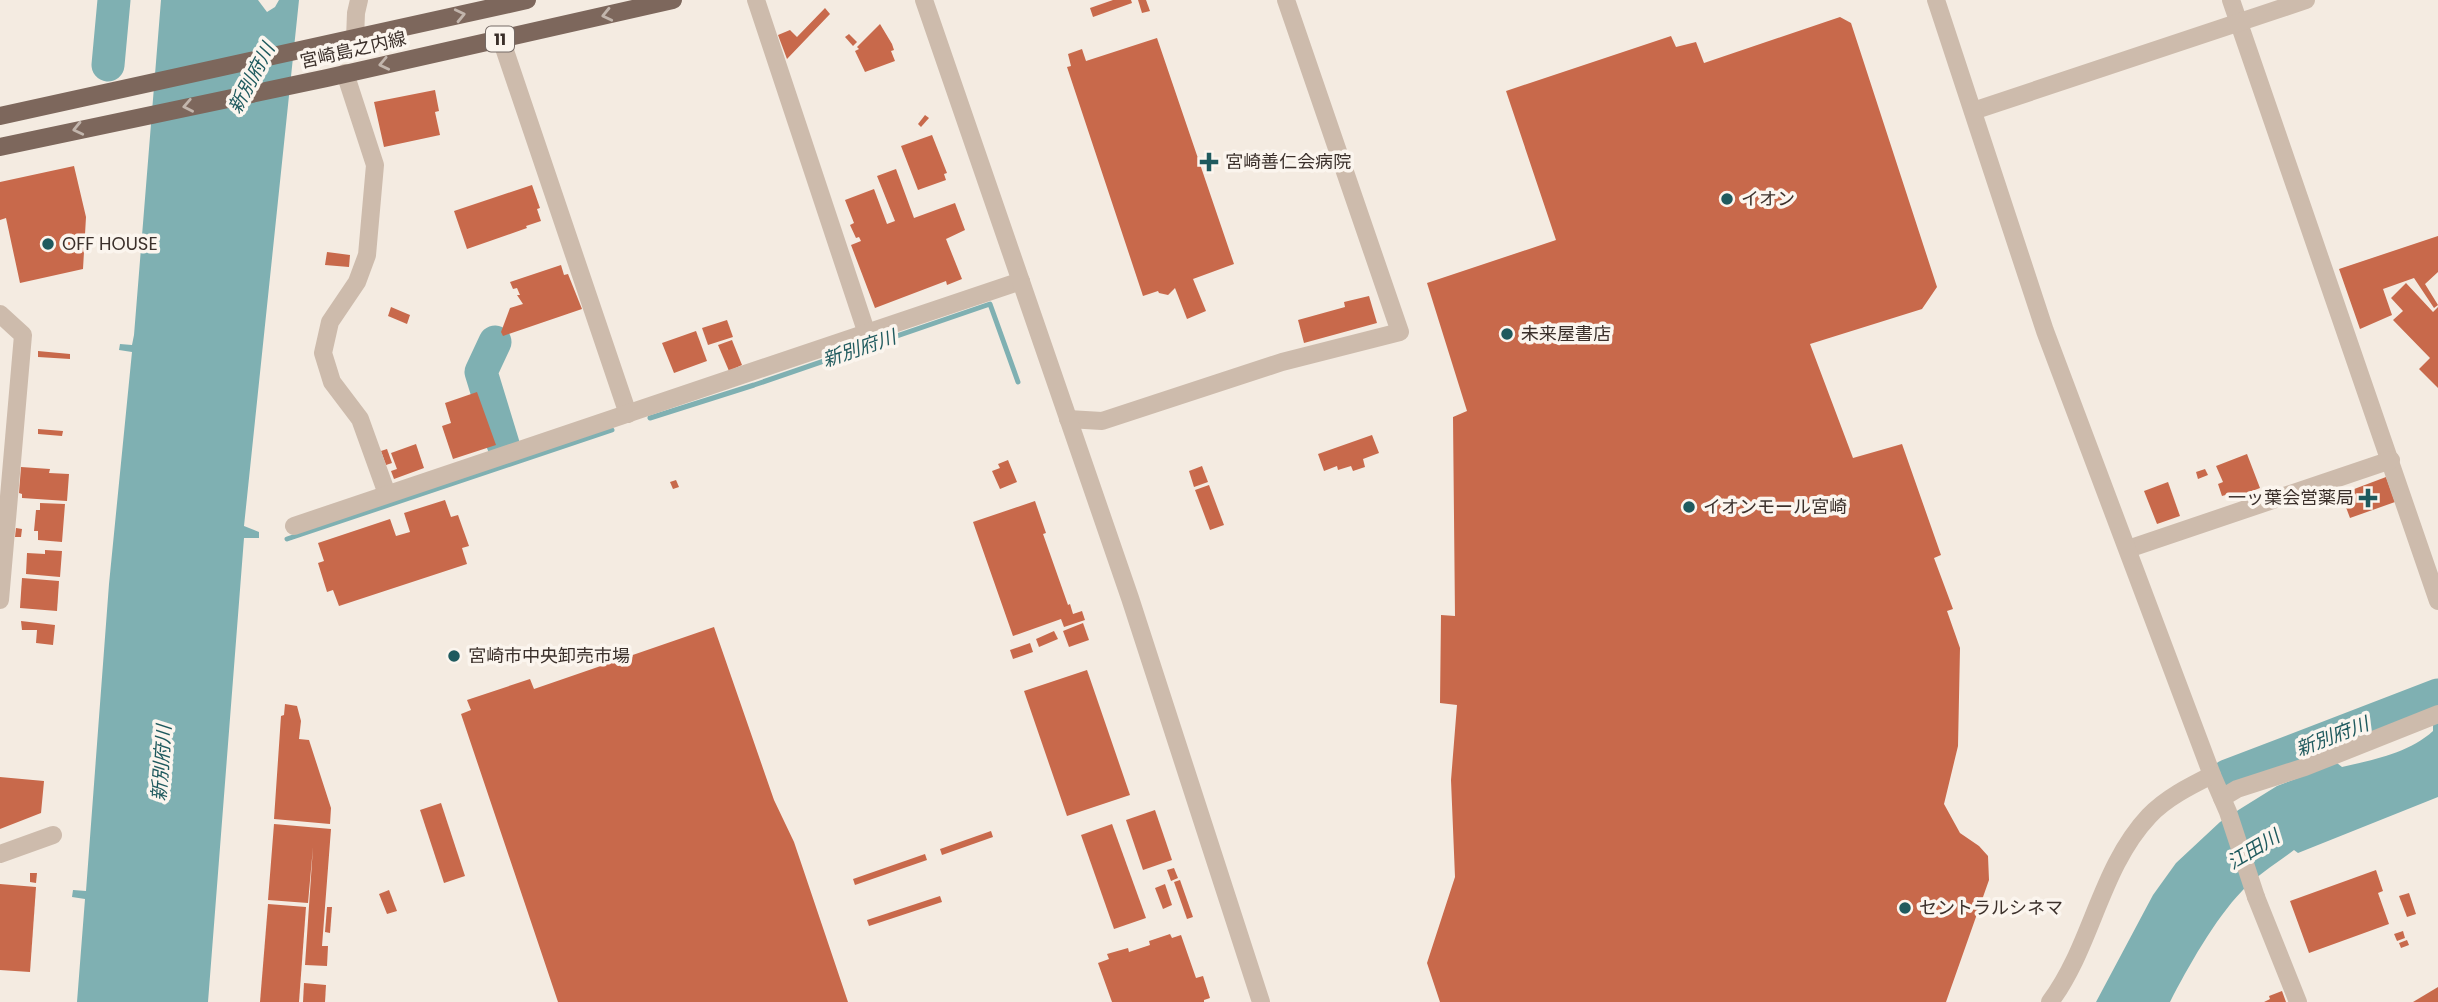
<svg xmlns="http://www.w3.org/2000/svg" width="2438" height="1002" font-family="Poppins,'Noto Sans JP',sans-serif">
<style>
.water{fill:#7fb0b2}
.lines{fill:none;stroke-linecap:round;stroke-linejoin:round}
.stream{stroke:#7fb0b2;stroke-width:5}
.river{stroke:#7fb0b2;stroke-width:33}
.building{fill:#c8694b}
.minor{stroke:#cdbbac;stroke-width:18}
.tertiary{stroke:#cdbbac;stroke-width:18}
.primary{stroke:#7d675c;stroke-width:18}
.oneway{stroke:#c2b5ac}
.poi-dot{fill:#1f5a5e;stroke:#fbf5ee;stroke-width:2.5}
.labels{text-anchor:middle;stroke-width:7;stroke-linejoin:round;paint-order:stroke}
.shield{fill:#fbf5ee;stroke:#756b66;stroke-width:2}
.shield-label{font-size:16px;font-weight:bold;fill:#3b302b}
.street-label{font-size:18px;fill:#3b302b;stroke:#fbf5ee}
.poi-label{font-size:18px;fill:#3b302b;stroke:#fbf5ee;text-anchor:start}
.water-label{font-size:19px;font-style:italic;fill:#1f5a5e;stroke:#fbf5ee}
</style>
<rect width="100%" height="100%" fill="#f4ebe1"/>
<!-- water -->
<g class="water">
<polygon points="161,0 258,0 267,12 275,7 279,0 299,0 244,526 259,532 259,538 244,538 208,1002 77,1002 85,899 72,897 73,890 86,891 109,584 132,352 119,350 120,344 132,345 134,335"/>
<path d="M2438 723V797L2298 853 2294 850C2277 863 2257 875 2242 891 2215 919 2188 967 2170 1002H2096L2153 895 2176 863 2220 822 2240 809 2277 786 2337 763 2342 767C2373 760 2409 753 2433 731V725Z"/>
</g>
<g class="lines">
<!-- stream -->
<g class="stream">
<polyline points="650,418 754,385 990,304 1018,382"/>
<polyline points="287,539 612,430"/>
</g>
<!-- river -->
<g class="river">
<polyline points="108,65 114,0"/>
<polyline points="495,342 481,372 503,444"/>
<polyline points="2227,776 2438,695"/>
</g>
</g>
<!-- building -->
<g class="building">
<polygon points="1113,0 1131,0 1132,3 1093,17 1090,8"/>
<polygon points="1138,0 1146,0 1150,11 1142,13"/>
<polygon points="825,8 830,14 787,59 778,35 790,30 797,37"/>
<polygon points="1840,17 1851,23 1937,287 1922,309 1810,344 1853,458 1902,444 1941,555 1934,558 1953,609 1947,611 1960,648 1958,746 1944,804 1960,833 1979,846 1988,856 1989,880 1946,1002 1440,1002 1427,963 1455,877 1451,780 1457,705 1440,703 1441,615 1455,616 1453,417 1467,411 1427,283 1556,240 1506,91 1671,36 1676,47 1696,42 1704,63"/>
<polygon points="880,24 892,44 894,50 891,51 895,61 865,72 855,51 859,49 857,47"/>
<polygon points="849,34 857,42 853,46 845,37"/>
<polygon points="1157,38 1234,264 1193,279 1206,311 1187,319 1175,288 1168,295 1159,293 1158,291 1143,296 1067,67 1071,66 1068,54 1082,49 1086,61"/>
<polygon points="435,90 439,111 435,112 440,135 384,147 374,102"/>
<polygon points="925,115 929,118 921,127 918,124"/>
<polygon points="932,135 947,173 944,174 946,180 918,190 901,146"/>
<polygon points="74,166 86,217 83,269 20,283 6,218 0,220 0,182"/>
<polygon points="896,169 914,218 955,203 965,230 946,239 962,279 947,285 946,281 875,308 851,245 861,241 859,237 856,238 850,225 854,223 845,200 874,189 887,224 895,221 877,176"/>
<polygon points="532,185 540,208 537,209 541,221 526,226 527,228 467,249 454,211"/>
<polygon points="2438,236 2438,272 2425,284 2438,305 2434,308 2414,278 2383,289 2392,315 2360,329 2339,269"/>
<polygon points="327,252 350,255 349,267 325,265"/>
<polygon points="561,265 564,275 568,274 582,309 503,336 501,332 510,308 523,304 517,295 520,295 517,288 513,289 510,282"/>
<polygon points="2406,283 2433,312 2438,307 2438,388 2419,369 2430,358 2393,320 2403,311 2391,298"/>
<polygon points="1369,296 1377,323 1304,343 1298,320 1345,307 1344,302"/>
<polygon points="391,307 410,315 407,324 388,316"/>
<polygon points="727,320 733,337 708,345 702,328"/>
<polygon points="696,331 707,361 674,373 662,343"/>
<polygon points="732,340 742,365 729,371 718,345"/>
<polygon points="38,351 70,354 70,359 38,357"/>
<polygon points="477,392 496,445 453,459 442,426 451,423 445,403"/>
<polygon points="38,429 63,431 62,436 38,434"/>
<polygon points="1372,435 1379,453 1363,459 1365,467 1353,471 1351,466 1338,470 1337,466 1324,471 1318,454"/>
<polygon points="416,444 424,468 394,479 391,471 397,469 391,453"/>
<polygon points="387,449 392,463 386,465 381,451"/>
<polygon points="2247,454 2260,488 2231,499 2229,494 2222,496 2218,484 2223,482 2216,466"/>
<polygon points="1008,460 1017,482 1000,489 992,471 1000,468 998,464"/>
<polygon points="1202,466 1208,482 1194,487 1189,471"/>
<polygon points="21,467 50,469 49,473 69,474 67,501 22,498 22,494 19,493"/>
<polygon points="2205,469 2208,475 2198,479 2196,472"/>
<polygon points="2386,477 2395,502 2350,518 2341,494"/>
<polygon points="676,480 679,487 673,489 670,482"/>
<polygon points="2168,482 2180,516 2157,524 2144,491"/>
<polygon points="1209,485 1224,525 1210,530 1195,490"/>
<polygon points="445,500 451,517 458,515 469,546 462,548 467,564 339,606 333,590 327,592 318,563 324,561 318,543 390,519 396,536 410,532 404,513"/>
<polygon points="1035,501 1046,533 1043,534 1068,605 1070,604 1073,614 1082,611 1085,620 1064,627 1061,619 1013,636 973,522"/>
<polygon points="40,503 65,504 62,542 38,540 38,531 34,531 36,510 40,510"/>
<polygon points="16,528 22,529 21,537 15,537"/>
<polygon points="45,550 62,551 60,577 26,574 27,553 45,554"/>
<polygon points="22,578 59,581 57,611 20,608"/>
<polygon points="21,621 55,625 53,645 36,643 37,630 22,630"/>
<polygon points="1083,623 1089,640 1069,647 1063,631"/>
<polygon points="714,627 774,800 794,842 848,1002 558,1002 461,714 471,710 467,700 530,679 534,689"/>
<polygon points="1054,631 1058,639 1039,647 1036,639"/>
<polygon points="1030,643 1033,652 1013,659 1010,650"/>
<polygon points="1087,670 1130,795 1067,816 1024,691"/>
<polygon points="285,704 297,706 301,721 299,739 309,740 331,808 330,824 274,819 281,716 284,715"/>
<polygon points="0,777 44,781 41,813 0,829"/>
<polygon points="441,803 465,876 444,883 420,810"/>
<polygon points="1155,810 1172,860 1143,870 1126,820"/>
<polygon points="274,824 331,829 322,946 328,946 327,966 305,965 313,847 308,903 268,900"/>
<polygon points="1112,824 1146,918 1114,929 1081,835"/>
<polygon points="991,831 993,837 942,855 940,849"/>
<polygon points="925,854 927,860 855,885 853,879"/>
<polygon points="1174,868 1178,878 1171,881 1167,870"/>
<polygon points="2376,870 2383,891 2378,893 2389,924 2309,953 2290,901"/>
<polygon points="30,873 37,873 36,883 30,882"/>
<polygon points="1180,880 1193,917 1187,919 1174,882"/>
<polygon points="0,884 36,887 30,972 0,970"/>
<polygon points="1165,884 1172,905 1163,909 1155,888"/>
<polygon points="389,890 397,911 387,914 379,894"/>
<polygon points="2409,893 2416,914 2407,917 2399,896"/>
<polygon points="940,896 942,902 869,926 867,920"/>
<polygon points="268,904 306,907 299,1002 260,1002"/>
<polygon points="327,907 332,907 330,933 325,932"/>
<polygon points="2403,931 2405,938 2397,941 2394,934"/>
<polygon points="1170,934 1172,938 1181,935 1196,978 1203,976 1210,998 1204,1000 1204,1002 1112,1002 1098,963 1109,959 1107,954 1128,948 1129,952 1150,945 1149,941"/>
<polygon points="2407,940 2409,945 2401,948 2399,943"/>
<polygon points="304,983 326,985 325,1002 303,1002"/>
<polygon points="2438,987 2438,1002 2413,1002"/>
<polygon points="2282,991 2286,1002 2264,1002 2270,999 2269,996"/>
</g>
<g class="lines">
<!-- minor -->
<g class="minor">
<polyline points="756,0 867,334"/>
<polyline points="2231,0 2438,601"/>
<polyline points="355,39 356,13 359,0"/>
<polyline points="501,39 628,414"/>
<polyline points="345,73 375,165 367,255 357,282 330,322 323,353 332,382 360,419 387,494"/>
<polyline points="1973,111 2306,0"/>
<polyline points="0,314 23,335 0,600"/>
<polyline points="1068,419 1102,421 1282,362 1400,332 1286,0"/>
<polyline points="294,526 1021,281"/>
<polyline points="2128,549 2391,460"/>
<polyline points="2222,798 2237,789 2305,767 2438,714"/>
<polyline points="0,854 53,835"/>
<polyline points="2256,897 2298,1002"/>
</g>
<!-- tertiary -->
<g class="tertiary">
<polyline points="924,0 1130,598 1261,1002"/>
<polyline points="1936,0 2045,331 2212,775 2228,812 2256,897"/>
<path d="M2050 1002C2092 946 2100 868 2149 816 2166 798 2190 786 2212 775"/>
</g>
<!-- primary -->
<g class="primary">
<polyline points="0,116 527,0"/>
<polyline points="0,147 327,78 673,0"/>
</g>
</g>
<!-- one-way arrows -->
<defs><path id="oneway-chevron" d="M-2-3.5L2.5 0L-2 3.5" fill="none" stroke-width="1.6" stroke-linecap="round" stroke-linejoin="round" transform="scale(1.75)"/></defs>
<g class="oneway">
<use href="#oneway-chevron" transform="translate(460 15) rotate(-13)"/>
<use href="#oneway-chevron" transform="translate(607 15) rotate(167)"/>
<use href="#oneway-chevron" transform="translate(384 64) rotate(168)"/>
<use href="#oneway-chevron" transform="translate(188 106) rotate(169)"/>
<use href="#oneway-chevron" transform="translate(78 129) rotate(167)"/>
</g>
<!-- markers -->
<g class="poi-dot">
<path d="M1205.5 151.5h7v7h7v7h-7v7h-7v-7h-7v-7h7z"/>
<circle cx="1727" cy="199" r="7"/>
<circle cx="48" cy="244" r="7"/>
<circle cx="1507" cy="334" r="7"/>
<path d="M2364.5 487.5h7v7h7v7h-7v7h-7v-7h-7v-7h7z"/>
<circle cx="1689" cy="507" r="7"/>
<circle cx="454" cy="656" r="7"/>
<circle cx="1905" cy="908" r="7"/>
</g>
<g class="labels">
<!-- shield labels -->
<rect class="shield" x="486" y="26.5" width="28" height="25" rx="5"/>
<g class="shield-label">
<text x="500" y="45">11</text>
</g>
<!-- street labels -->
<g class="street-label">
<text transform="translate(353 50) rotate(-13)" y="6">宮崎島之内線</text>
</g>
<!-- poi labels -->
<g class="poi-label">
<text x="1225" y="168">宮崎善仁会病院</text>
<text x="1741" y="205">イオン</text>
<text x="62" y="250">OFF HOUSE</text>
<text x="1521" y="340">未来屋書店</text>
<text x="2354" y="504" text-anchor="end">一ッ葉会営薬局</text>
<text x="1703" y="513">イオンモール宮崎</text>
<text x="468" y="662">宮崎市中央卸売市場</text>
<text x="1919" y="914">セントラルシネマ</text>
</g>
<!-- water labels -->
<g class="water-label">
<text transform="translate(251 78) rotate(-62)" y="7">新別府川</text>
<text transform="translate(859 348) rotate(-19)" y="7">新別府川</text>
<text transform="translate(2332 736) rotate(-21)" y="7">新別府川</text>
<text transform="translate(161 763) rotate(-86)" y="7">新別府川</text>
<text transform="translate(2253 849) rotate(-31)" y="7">江田川</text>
</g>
</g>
</svg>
